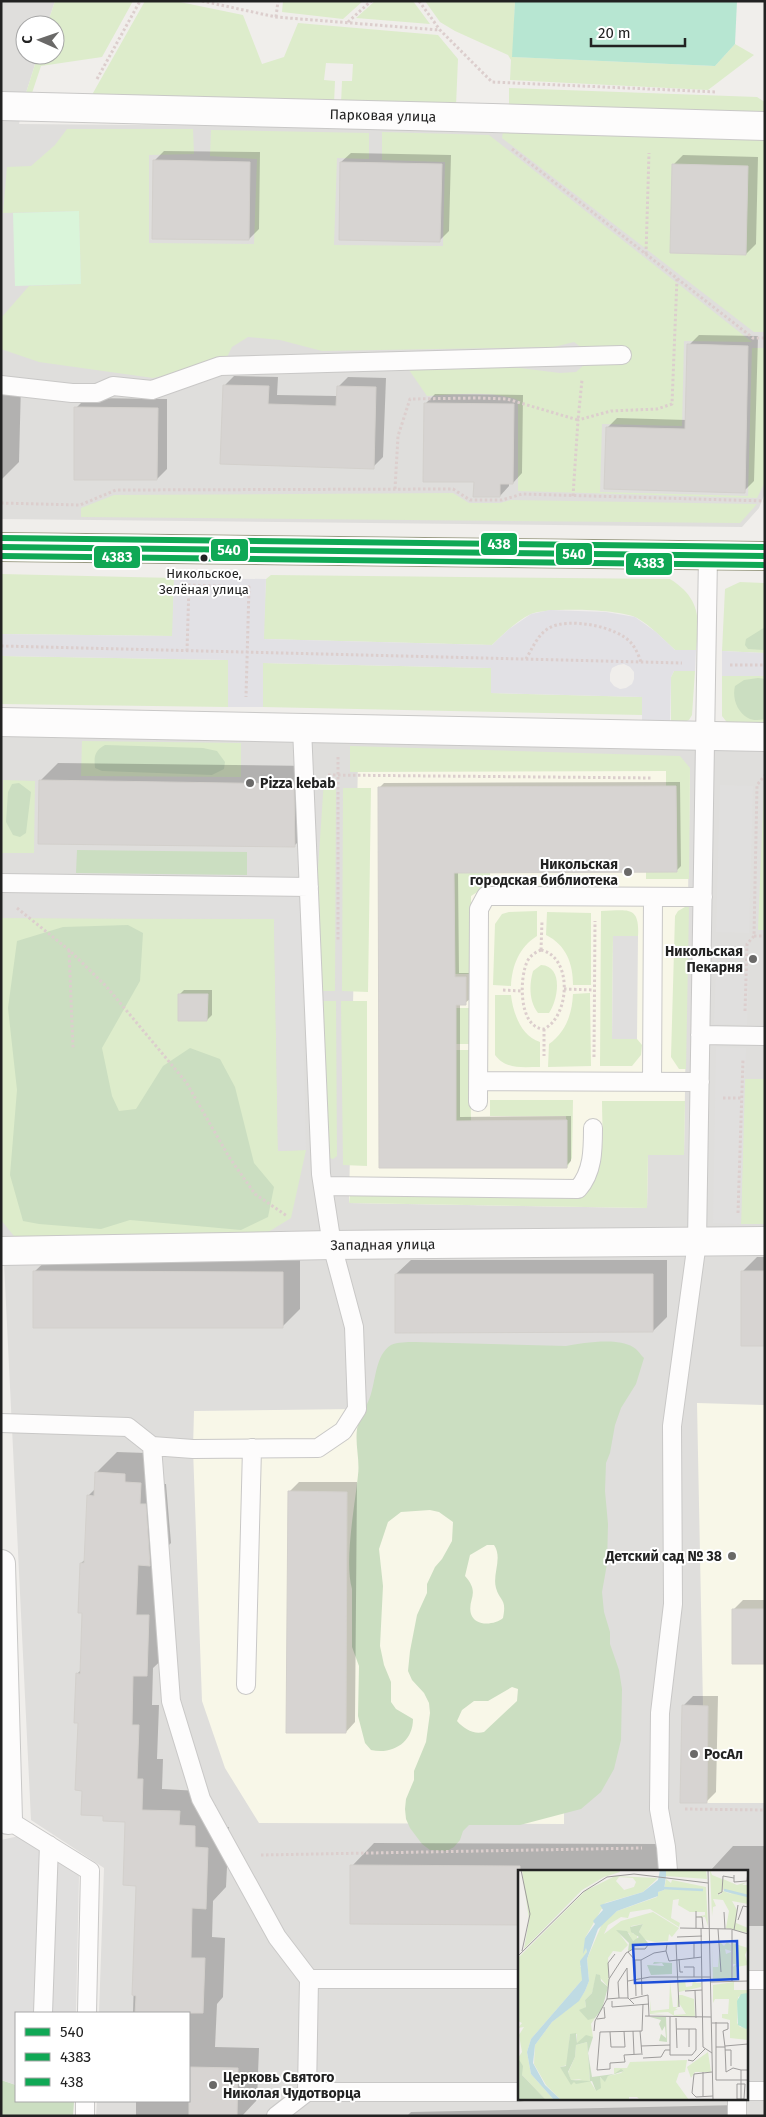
<svg xmlns="http://www.w3.org/2000/svg" width="766" height="2117" font-family="'Fira Sans',sans-serif">
  <style>
    .residential { fill: #dfdedc; fill-rule: evenodd }
    .education { fill: #f8f7e8 }
    .grass { fill: #ddeccb }
    .forest { fill: #cbdec1; fill-rule: evenodd }
    .park { fill: #daf5da }
    .pitch { fill: #b7e6d2 }
    .parking { fill: #e0dfde }
    .plaza { fill: #e2e1e5; fill-rule: evenodd }
    .shadow { fill: #0003 }
    .building { fill: #d7d4d2; stroke: #d3d0cc }
    .lines { fill: none; stroke-linecap: round; stroke-linejoin: round }
    .service-casing { stroke: #c9c8c7; stroke-width: 20 }
    .minor-casing { stroke: #c9c8c7; stroke-width: 30 }
    .secondary-casing { stroke: #999a82; stroke-width: 30 }
    .path { stroke: #dccecd; stroke-width: 3; stroke-dasharray: 2.5 2.5; stroke-linecap: butt }
    .service { stroke: #fdfcfc; stroke-width: 18 }
    .minor { stroke: #fdfcfc; stroke-width: 28 }
    .secondary { stroke: #f4f4ed; stroke-width: 28 }
    .bus-1-casing { stroke: #fff; stroke-width: 10 }
    .bus-2-casing { stroke: #fff; stroke-width: 10 }
    .bus-3-casing { stroke: #fff; stroke-width: 10 }
    .bus-1 { stroke: #10a855; stroke-width: 6 }
    .bus-2 { stroke: #10a855; stroke-width: 6 }
    .bus-3 { stroke: #10a855; stroke-width: 6 }
    .bus-dot { fill: #222; stroke: #fff; stroke-width: 2 }
    .poi-dot { fill: #6a6968; stroke: #fff; stroke-width: 2 }
    .labels { text-anchor: middle; dominant-baseline: central; stroke-width: 4; stroke-linejoin: round; paint-order: stroke }
    .bus-label { font-size: 13px; fill: #222; stroke: #fff }
    .street-label { font-size: 14px; fill: #222; stroke: #fff }
    .poi-label { font-size: 14px; font-weight: bold; fill: #222; stroke: #fff; text-anchor: start }
    .inset-river { fill: none; stroke: #bfdbe3; stroke-width: 2.5 }
    .inset-road { fill: none; stroke: #9e9c9b; stroke-width: 1 }
    .view { fill: #1d4ed8; fill-opacity: 0.15; stroke: #1d4ed8; stroke-width: 2.5 }
    .inset-edge { fill: none; stroke: #222; stroke-width: 2.5 }
    .line-badge { stroke: #fff; stroke-width: 2 }
    .badge-label { font-size: 14px; text-anchor: middle; font-weight: bold; fill: #fff }
  </style>
  <rect width="100%" height="100%" fill="#f0eeeb"/>
  <!-- residential -->
  <path class="residential" d="M1 1H55L47 25H25V55H38L25 96 19 124 493 128 765 133V493L759 508 742 527 1 519Z
    M1 728 765 748V2116H96L97 2101H189V2013H99L104 1868 31 1820 4 1263 1 1256ZM520 1871H747V2098H520Z"/>
  <!-- education -->
  <path class="education" d="M358 761 690 768 684 1155 648 1154 647 1208 349 1203Z
    M697 1403 765 1405V1803H707L708 1706H703Z
    M357 1409 567 1412 564 1824 259 1823 225 1768 202 1701 193 1449 194 1411Z"/>
  <!-- grass -->
  <path class="grass" d="M55 1H133L102 57 41 66 31 96H25L38 55H55V25H47Z
    M145 1H175L243 15 262 64 284 57 298 23 438 35 458 59 456 106 341 104 342 81H352L353 64 326 63 324 80 335 81 334 104 95 98 93 93Z
    M283 1H363L343 19 282 12Z
    M375 1H413L430 24 356 18Z
    M425 1H515L513 57 715 66 735 44 754 55 708 90 510 80 511 60 508 55 455 31 440 22Z
    M509 88 757 97 765 102V114L509 107Z
    M67 129H193L194 154 149 155V243L254 244 257 159 210 156 211 130 369 133V159L337 158 334 245 443 246 445 162 382 160V132L489 135 752 342 684 341 682 426 602 424 600 492 748 496 752 348H765V482L757 498 518 491V400C490 390 456 395 427 396L407 367 497 365 560 373 576 372 585 364V350L574 342 554 347 322 351 280 340 248 337 232 347 225 361 153 378 39 362 1 349V318L29 286 81 284 79 211 3 213 7 167 31 166 55 145Z
    M503 132 765 138V332H754L502 138Z
    M453 493 469 503H500L511 500 757 504 740 523 81 517V508L114 495Z
    M1 574 174 578 173 636 1 634Z
    M271 575 670 579C700 598 700 618 696 650H675C663 639 651 626 637 618 621 609 548 607 531 614 516 621 504 634 492 645L263 639 266 579Z
    M740 582 765 583V653L722 651 725 589Z
    M1 656 229 660 228 707 1 704Z
    M263 663 491 668V693L642 697V715L263 707Z
    M674 671H695L692 715 689 720 684 722H671V677Z
    M722 676H765V726L729 725 722 716Z
    M82 741 241 743V777L81 776Z
    M350 746 680 756 690 768 689 879H646V872H677L676 786H666V771L350 772Z
    M3 780 35 781 34 853H2Z
    M324 780 336 781 335 991H320L317 883Z
    M764 785 765 930H758Z
    M343 788H371L368 992 342 991Z
    M454 873H490V884L471 896V974H455Z
    M685 907H689L686 1069H679L671 1057 675 916 678 911Z
    M537 911V936C519 947 512 966 511 986L493 985 495 924 502 914 509 912Z
    M601 911C626 911 640 904 638 936H613L612 1039H637L642 1045 641 1055 632 1066H600Z
    M547 912 591 913V985H573C573 963 566 945 546 935Z
    M1 918 274 919 278 1151 306 1150 291 1218 260 1237 18 1241 1 1220Z
    M541 965C564 966 558 1000 549 1013H538C529 1001 529 985 533 971Z
    M590 993 591 1066 548 1067 549 1044C566 1032 572 1014 573 994Z
    M495 995H511C513 1013 521 1036 540 1042V1067C523 1067 506 1070 495 1055Z
    M320 1001H336L337 1156 333 1159 327 1157Z
    M341 1001H367V1166L343 1165Z
    M456 1008H471V1044H455Z
    M456 1050H470L471 1121H456Z
    M744 1079H765V1224H741Z
    M490 1100H573L572 1158 567 1168 566 1116H490Z
    M602 1101H685L684 1155H648L647 1208 349 1203 350 1194 587 1189C607 1160 602 1135 602 1101Z"/>
  <!-- forest -->
  <path class="forest" d="M765 627V650L748 649 745 645 746 639Z
    M758 678 765 679V719C760 720 753 721 748 718 737 712 732 698 735 686L744 680Z
    M105 745 203 748 217 751 225 762 224 769 212 775 102 771 95 768C94 757 94 751 105 745Z
    M19 783 31 792 26 833 20 837 13 835 6 822 8 792 12 784Z
    M77 850 247 852V875L76 873Z
    M128 925 143 933 140 981 102 1048 112 1096 119 1111 136 1109 163 1066 190 1048 220 1059 235 1087 254 1163 274 1187 268 1217 241 1230 130 1220 101 1229 39 1224 23 1221 10 1175 17 1090 8 1008 17 941 63 927Z
    M414 1342 566 1346C583 1343 617 1337 633 1347 637 1349 640 1354 644 1358L636 1384 621 1408 615 1425 610 1453 606 1463 605 1491 608 1524 607 1564 602 1592 604 1612 610 1632V1644L619 1670 622 1689 621 1740 614 1769 601 1792 581 1809 520 1825H469L463 1831 460 1840 454 1847 447 1851 430 1850 422 1844 410 1828 406 1819 405 1809 406 1799 414 1780V1771L426 1742 430 1713 429 1703 424 1693 412 1680 408 1671 410 1651 417 1615 427 1593V1584L435 1567 442 1559 452 1541 453 1522 439 1512 430 1510 401 1512 388 1522 379 1549 383 1586 380 1646 384 1665 391 1682V1702L396 1709 413 1719C413 1742 393 1755 371 1750L365 1743 358 1716 359 1666 352 1647V1589C344 1561 355 1505 358 1475 360 1460 355 1445 357 1429 359 1418 366 1408 370 1397 376 1381 375 1355 391 1345 397 1342 408 1342 414 1342ZM487 1545H494C503 1558 492 1574 496 1588 500 1602 507 1598 503 1618 495 1625 475 1627 471 1614 467 1599 481 1594 465 1576L470 1555ZM512 1687 518 1689 517 1701 484 1732C474 1735 464 1729 457 1721L462 1710 474 1701H488Z
    M1 2080 16 2085V2101L74 2102 73 2116H1Z"/>
  <!-- park -->
  <path class="park" d="M79 211 81 284 15 286 13 213Z"/>
  <!-- pitch -->
  <path class="pitch" d="M515 1H737L735 44 715 66 512 57Z"/>
  <!-- parking -->
  <path class="parking" d="M720 785 753 786 749 933 716 932Z
    M5 889 300 893 306 1150 278 1151 274 919 4 918Z
    M613 936H638L637 1039H612Z
    M716 970 749 971 747 1025 714 1024Z
    M716 1047 746 1048 741 1224 713 1223Z
    M19 1836 79 1876 76 2013H16V2085L1 2080V1840Z"/>
  <!-- plaza -->
  <path class="plaza" d="M174 578 266 579 264 639 492 645 509 629 531 614 550 610 606 612 635 617 656 632 675 650H696L695 671H674L671 677 670 722H642V697L491 693V668L263 663V707H228V660L1 656V634L172 636ZM624 664 630 667 634 672V679L632 684 626 688 620 689 614 686 610 681V674L612 668 618 665Z
    M722 651 765 653V676H722Z"/>
  <!-- shadow -->
  <path class="shadow" d="M164 151 260 152 259 229 249 239 154 161Z
    M351 153 451 155 449 231 439 241 341 162Z
    M683 155 758 157 756 244 746 254 673 165Z
    M699 335 758 336 754 481 744 491 607 428 617 418 687 420 689 345Z
    M234 376 278 377 277 395 337 396 338 387 348 377 386 378 383 457 373 467 224 386Z
    M1 383 21 384 19 462 1 480Z
    M435 394 523 395 522 473 513 483H509V486L500 496 475 481 425 404Z
    M86 398 167 399V469L157 479 76 408Z
    M58 763 311 766 313 827 295 845 40 781Z
    M680 782 681 866 676 871 458 872 459 973H470V999L465 1003H460V1117L571 1116V1161L566 1166 381 1167 379 788 384 783Z
    M184 990H212V1015L207 1020 180 994Z
    M53 1254H300V1309L282 1327 34 1272Z
    M757 1257H765V1345L743 1271Z
    M411 1260H667V1317L653 1331 396 1274Z
    M117 1452 146 1453 161 1484H166L171 1543 158 1556 168 1654 153 1668 152 1705H159L157 1759H163L162 1789 200 1791V1805H216L215 1827H229L226 1887 213 1901 212 1937 225 1938 223 1997 217 2004 215 2047 259 2048 257 2100 242 2116H136V2101H189V2013H133L137 1884 126 1821 104 1815 83 1790 77 1674 81 1670 83 1612 81 1563 86 1559 88 1496 96 1488V1473Z
    M299 1482H357L355 1722 346 1732 289 1492Z
    M743 1600H765L764 1663 733 1610Z
    M693 1696H718L716 1792 706 1802 683 1706Z
    M374 1843 662 1844V1871H520L352 1866Z
    M733 1846H765V1926H747V1871H710Z
    M740 2105V2116H407L411 2112Z"/>
  <!-- building -->
  <path class="building" d="M153 160 250 162 249 240 152 239Z
    M340 162 442 164 440 242 339 240Z
    M672 164 748 166 746 255 670 253Z
    M687 344 748 346 745 493 604 489 606 427 685 429Z
    M223 385 269 386 268 404 336 406 337 386 376 387 374 469 220 464Z
    M424 403 514 404 513 484H500V497H473L474 482H423Z
    M74 407 158 408 157 480H74Z
    M39 780 294 784 295 847 38 844Z
    M676 786 677 872 454 873 455 977H466V1005H456V1121L567 1120V1168H379L378 787Z
    M178 994H208L207 1021H178Z
    M33 1271 283 1272V1328H33Z
    M741 1271H765V1346H741Z
    M395 1274H653V1332L395 1333Z
    M95 1472 125 1474V1482L141 1483 140 1504H146L150 1566 138 1565 136 1615H149L147 1676H133L132 1725H139L137 1779H143L142 1810 180 1811 179 1825 195 1826V1847L208 1848 206 1909 192 1908 191 1958H205L203 2013H135L136 1996 132 1995 136 1886 123 1885 125 1822 103 1821V1816L81 1815 82 1791 75 1790 78 1723H74L76 1673 80 1674 82 1613H78L80 1563H84L87 1495 94 1496Z
    M288 1491 347 1492 346 1733H286Z
    M732 1609H765L764 1664H732Z
    M682 1705 708 1706 707 1803H680Z
    M350 1865 520 1866V1925L350 1924Z
    M189 2067 238 2068 237 2116H189Z"/>
  <g class="lines">
    <!-- service casing -->
    <g class="service-casing">
      <path id="service" d="M1 385 72 393H97L113 386 152 390 220 366 622 355
        M1 883 309 887
        M700 1035 765 1036
        M478 1081 700 1082
        M652 1082 653 897
        M478 1102 479 909 486 896 703 897
        M323 1186 578 1189C593 1172 593 1150 593 1128
        M1 1423 128 1427 152 1446 171 1701 201 1799 277 1937 309 1979 307 2092 276 2116
        M152 1446 193 1449 318 1448 343 1431 357 1409 354 1327 332 1245 321 1174 302 728
        M246 1685 252 1448
        M8 1820 90 1871 87 2013
        M668 1871 666 1847 659 1809 660 1713 673 1604 672 1426 697 1242 708 555
        M309 1979H520
        M747 1980H765
        M43 2013 49 1845
        M747 2091H765
        M307 2092H520
        M85 2116V2101
        M737 2116V2098"/>
    </g>
    <!-- minor casing -->
    <g class="minor-casing">
      <g id="minor">
        <path id="s1" d="M1 106 492 118 765 126"/>
        <path d="M1 722 765 737"/>
        <path id="s2" d="M1 1251 332 1245 765 1241"/>
        <path d="M1 1564 8 1820"/>
      </g>
    </g>
    <!-- secondary casing -->
    <g class="secondary-casing">
      <path id="secondary" d="M1 547 765 556"/>
    </g>
    <!-- path -->
    <path class="path" d="M202 1 276 17 439 30
      M419 1 440 30 492 82 717 92
      M276 17 278 1
      M348 22 371 1
      M97 79 140 1
      M512 149 753 338H765
      M646 254 649 153
      M395 489 398 436 410 399 478 398 507 399 578 420 582 380
      M573 496 578 420 611 411 657 409 672 404 677 278
      M1 503 80 505 116 490 453 489 470 500H502L522 494 765 501
      M1 646 682 663
      M187 651 189 585 249 587 246 697
      M526 659C532 649 538 634 549 628 568 617 618 626 632 644 636 649 639 656 641 662
      M730 665H765
      M338 757V941
      M328 775 652 778
      M17 908 69 950 106 986 186 1082 229 1157 255 1194 287 1216
      M754 936H765
      M69 950 73 1048
      M541 950C573 957 570 1016 544 1029 518 1028 519 976 528 960 531 955 536 952 541 950Z
      M541 950 542 921
      M564 989 594 990
      M503 990 522 991
      M745 1011 747 944 754 936 757 785 765 775
      M544 1029V1056
      M594 1057 595 921
      M723 1098H742
      M738 1213 743 1059
      M685 1809 765 1810
      M261 1855 642 1848"/>
    <!-- service -->
    <use href="#service" class="service"/>
    <!-- minor -->
    <use href="#minor" class="minor"/>
    <!-- secondary -->
    <use href="#secondary" class="secondary"/>
    <!-- bus-1 casing -->
    <g class="bus-1-casing">
      <path id="bus-1" d="M1 547 765 556"/>
    </g>
    <!-- bus-2 casing -->
    <g class="bus-2-casing">
      <path id="bus-2" d="M1 556 765 565"/>
    </g>
    <!-- bus-3 casing -->
    <g class="bus-3-casing">
      <path id="bus-3" d="M1 538 765 547"/>
    </g>
    <!-- bus-1 -->
    <use href="#bus-1" class="bus-1"/>
    <!-- bus-2 -->
    <use href="#bus-2" class="bus-2"/>
    <!-- bus-3 -->
    <use href="#bus-3" class="bus-3"/>
  </g>
  <!-- markers -->
  <circle class="bus-dot" cx="204" cy="558" r="4.5"/>
  <g class="poi-dot">
    <circle cx="250" cy="783" r="5"/>
    <circle cx="628" cy="872" r="5"/>
    <circle cx="753" cy="959" r="5"/>
    <circle cx="732" cy="1556" r="5"/>
    <circle cx="694" cy="1754" r="5"/>
    <circle cx="213" cy="2085" r="5"/>
  </g>
  <g class="labels">
    <!-- bus labels -->
    <g class="bus-label">
      <text x="204" y="573">Никольское,<tspan x="204" dy="16">Зелёная улица</tspan></text>
    </g>
    <!-- street labels -->
    <g class="street-label">
      <text stroke="none"><textPath href="#s1" startOffset="382">Парковая улица</textPath></text>
      <text stroke="none"><textPath href="#s2" startOffset="382">Западная улица</textPath></text>
    </g>
    <!-- poi labels -->
    <g class="poi-label">
      <text x="260" y="783">Pizza kebab</text>
      <text x="618" y="864" text-anchor="end">Никольская<tspan x="618" dy="16">городская библиотека</tspan></text>
      <text x="743" y="951" text-anchor="end">Никольская<tspan x="743" dy="16">Пекарня</tspan></text>
      <text x="722" y="1556" text-anchor="end">Детский сад № 38</text>
      <text x="704" y="1754">РосАл</text>
      <text x="223" y="2077">Церковь Святого<tspan x="223" dy="16">Николая Чудотворца</tspan></text>
    </g>
  </g>
  <!-- overview -->
  <g transform="translate(518 1870)">
    <rect width="230" height="230" fill="#f0eeeb"/>
    <path d="M4 0H101L102 2 86 7 64 20 6 79 11 50ZM148 0H188L189 9 148 6ZM192 0 194 5 204 9V22L199 25 203 24 205 21 216 25 205 20V9L219 15 229 12 224 15H230V26L222 24 230 27V34L214 31 219 40 218 53 230 58V63L208 58 211 41 205 30 195 29 198 36 195 37 194 46ZM97 6 140 8 125 22 87 33 67 68 69 82 62 97H64V110L13 169 9 182 13 204 36 230H28L4 205 0 188 4 182 1 165 6 157 0 158 4 153 0 151V88L67 21ZM101 7 115 8 118 12 116 17 106 20 98 11ZM148 9 153 13 154 10 188 17 190 56 187 47H179L187 45V42H172L160 35 161 29 155 30 153 48 162 53 161 57 132 39 112 42 110 48 103 47 90 55 86 64 103 51 135 42 161 58 154 67 151 64 150 71 137 72 125 69 121 62 125 54 113 56 115 64 119 63V70L114 71 111 63H101L110 75 103 82 95 81 90 88 91 113 84 139 90 117 79 104 74 123 67 130 68 137 63 140 71 148H77L73 154 75 167 59 173V164H52L49 195 42 197 55 212 64 209 53 210 50 203 57 187 58 175 69 172 72 211 78 221 81 207 87 211 90 206 103 203 106 200 96 204V198H109L112 192 169 190 167 202 161 203 158 212 171 230H122L119 227H111V230H43L28 215 16 194 17 175 34 152 61 130 67 121 71 111 69 89 84 54 99 41 139 27 140 22 146 20ZM202 72 206 76 209 72 213 75V81L207 79 208 84 213 82 214 110 195 109 194 76 195 97H200ZM214 73 230 78 227 85 230 95 218 97V108L215 109 220 110H215V97L218 94H215ZM160 110H167L168 117 174 116 175 110H182L177 113H183V117L161 122ZM152 112 155 137H159L160 125 161 136 157 139H160L156 141V145L168 144 161 133V125H164L176 129 177 147H158L150 142 132 143 150 145 132 144V130L133 141 151 139ZM216 112V120H230V123L220 127 219 153 222 157 230 158V170L212 168V150L204 148V144H210L211 129H197L195 133V115ZM190 182 193 202H177L173 208 169 197Z" fill="#ddeccb" fill-rule="evenodd"/>
    <path d="M125 54 121 62 130 73 118 74 116 79 110 81 111 73 98 60 109 61 115 71 121 67 113 62 112 57ZM136 92 154 93V104L133 105 129 95 146 96 144 93 135 94ZM78 104 82 105 83 111 90 117 84 139 77 148 70 150 61 140 68 137 67 130 74 123ZM132 147H148L149 172 141 171 143 164 148 168 147 156 144 161 141 154 143 150ZM58 163 59 173 68 165 75 167 70 183 74 207 96 204 103 199 106 201 90 206 87 212 82 207 83 218 78 221 74 211 58 214 56 212 53 215 42 197 48 196 52 164ZM69 172 72 211 53 210 50 202 57 187 58 175ZM0 188 5 196 4 205 28 230H0Z" fill="#cbdec1" fill-rule="evenodd"/>
    <path d="M230 123V158L228 159 220 155 219 131 223 124Z" fill="#b7e6d2"/>
    <path d="M142 0H148V6L146 20 140 22V26L99 41 80 59 69 89 71 111 67 121 61 131 34 152 17 175 15 193 27 215 43 230H36L13 204 9 182 13 169 64 110 62 91 69 82 68 78 65 84 67 68 77 54 75 51 85 40 82 35 125 22 140 10Z" fill="#bfdbe3"/>
    <path class="inset-river" d="M144 18 185 20M206 20 230 26"/>
    <path class="inset-road" d="M190 0 195 230M0 1 3 0 12 44 4 81M216 5V12L229 11 230 1M200 24 204 22 205 6 216 8M178 41V58M206 42 207 59M178 47H184L185 58M220 50 225 36 230 37M162 58 213 59 230 64M183 58 185 177 194 183M200 59 203 102M216 60 220 35M159 67 184 66M176 72V88M158 73 161 137M148 81 151 91 184 87M110 82 117 90H123L136 83 148 81 149 74M0 86 65 22 89 7 116 4 190 13M161 89 162 102H165M117 90 118 126M123 90 124 125M166 97H176V107M109 98 100 112 101 128H110M109 98 110 128 116 134M91 108 90 93 97 84M110 111 132 107H193M214 111V60M193 112 230 111M177 120 178 148M167 121 184 120M101 128 89 129 91 109 108 83 115 79H127L130 75 184 72M112 129 130 125 131 146M94 131V137L131 134M127 146 193 147M152 147V185H174L178 180V159H159M158 148 159 178M79 149 87 148 86 137M198 152V210M194 153H210V159L205 161 207 177M171 159V177M76 161 77 151 89 129M115 161 116 184M122 161 124 185M92 162 93 177H107L106 161M123 176 152 175M207 176 230 174M198 177H207L208 202 215 198 223 200M207 180H213V196M123 184 106 185 107 192 92 193V199L79 200 82 162 124 161 125 134M125 188 143 187 147 180H152M170 190 175 191 187 179M185 202V226M194 202 176 204 174 223 178 227 195 226M198 210H230M219 214H227L226 229H219ZM223 229V200H230"/>
    <path class="view" d="M219 71 220 109 117 113 115 75Z"/>
    <rect width="230" height="230" class="inset-edge"/>
  </g>
  <g class="line-badge">
    <rect x="480" y="532" width="38" height="24" rx="5" fill="#10a855"/>
    <rect x="210" y="538" width="39" height="24" rx="5" fill="#10a855"/>
    <rect x="555" y="542" width="38" height="24" rx="5" fill="#10a855"/>
    <rect x="93" y="545" width="48" height="24" rx="5" fill="#10a855"/>
    <rect x="625" y="552" width="48" height="24" rx="5" fill="#10a855"/>
  </g>
  <g class="badge-label">
    <text x="499" y="549">438</text>
    <text x="229" y="555">540</text>
    <text x="574" y="559">540</text>
    <text x="117" y="562">438З</text>
    <text x="649" y="568">438З</text>
  </g>
  <!-- border -->
  <rect width="766" height="2117" fill="none" stroke="#222222" stroke-width="5"/>
  <!-- legend -->
  <rect x="15" y="2012" width="175" height="90" fill="#ffffff" stroke="#a7a7a7"/>
  <rect x="25" y="2028" width="25" height="8" fill="#10a855" stroke="#a7a7a7"/>
  <text x="60" y="2037" font-size="15" fill="#222222">540</text>
  <rect x="25" y="2053" width="25" height="8" fill="#10a855" stroke="#a7a7a7"/>
  <text x="60" y="2062" font-size="15" fill="#222222">438З</text>
  <rect x="25" y="2078" width="25" height="8" fill="#10a855" stroke="#a7a7a7"/>
  <text x="60" y="2087" font-size="15" fill="#222222">438</text>
  <!-- north arrow -->
  <g transform="translate(40 40) rotate(272)"><circle r="24" fill="#ffffff" stroke="#a7a7a7"/>
  <path d="M0-4L9 19L0 12L-9 19Z" fill="#6a6968"/>
  <text y="-8" font-size="14" font-weight="bold" text-anchor="middle" fill="#222222">С</text>
  </g>
  <!-- scale -->
  <path d="M591 38v8h94v-8" fill="none" stroke="#222222" stroke-width="2.5"/>
  <text x="598" y="38" font-size="15" fill="#222222" stroke="#ffffff" stroke-width="4" paint-order="stroke">20 m</text>
</svg>
